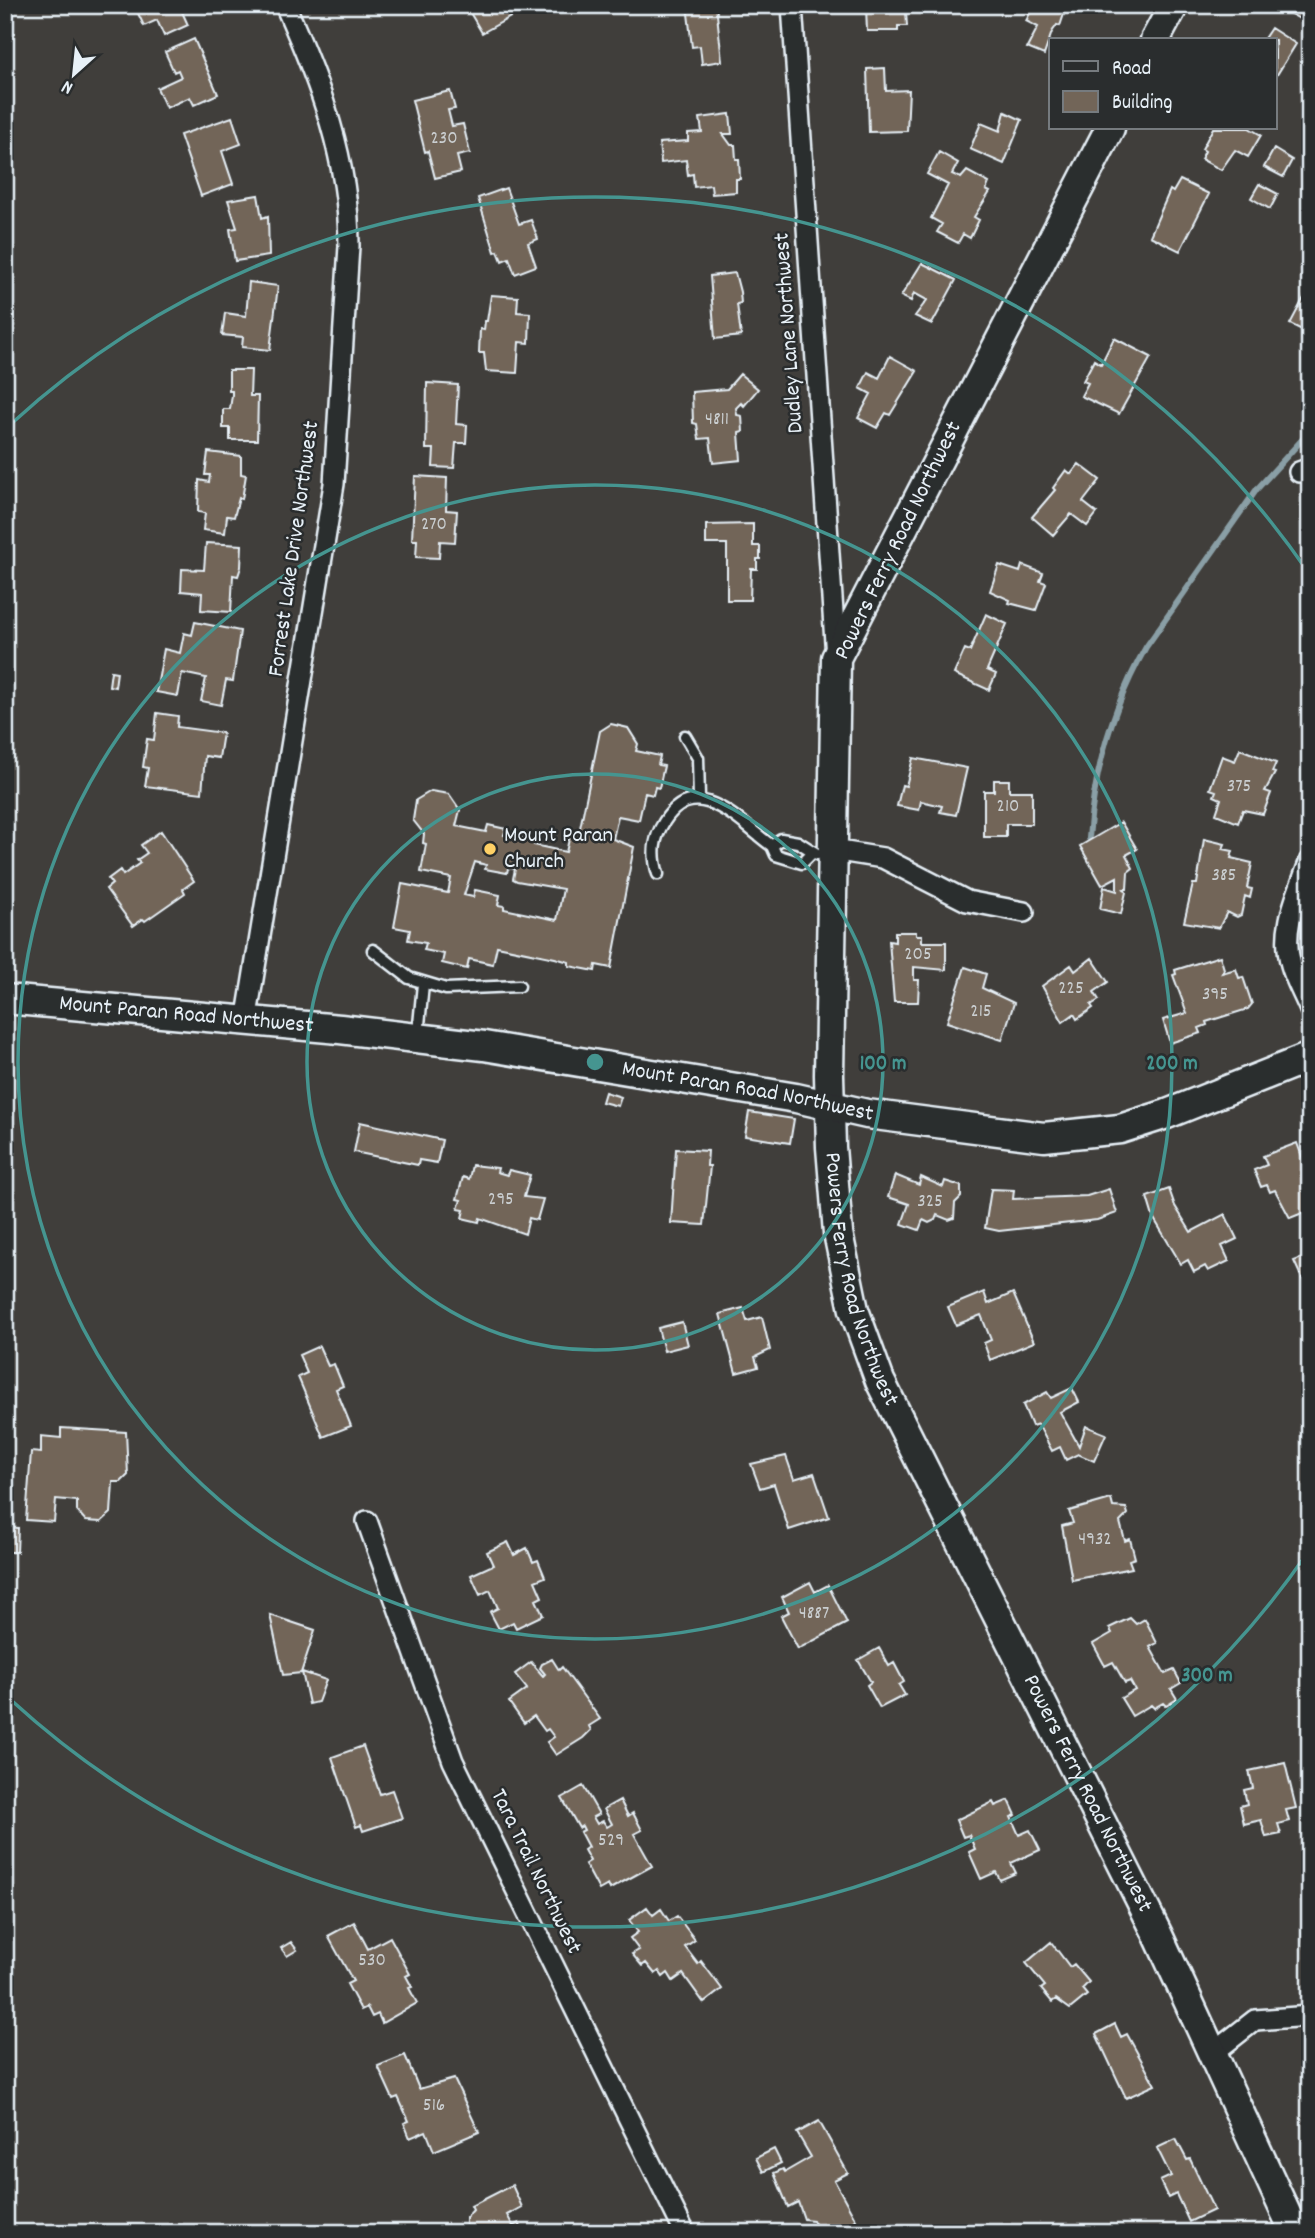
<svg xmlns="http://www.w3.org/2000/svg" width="1315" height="2238" font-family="Dekko,sans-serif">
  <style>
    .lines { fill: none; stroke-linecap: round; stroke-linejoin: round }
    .stream { stroke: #8a9fa6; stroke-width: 6 }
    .building { fill: #726558; stroke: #e8f1f8; stroke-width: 2; fill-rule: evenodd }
    .lane-casing { stroke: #e8f1f8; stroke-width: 15 }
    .street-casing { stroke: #e8f1f8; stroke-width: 24 }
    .secondary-casing { stroke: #e8f1f8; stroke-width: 33 }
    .lane { stroke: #2a2d2e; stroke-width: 10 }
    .street { stroke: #2a2d2e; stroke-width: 19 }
    .secondary { stroke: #2a2d2e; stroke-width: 28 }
    .ring { fill: none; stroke: #459590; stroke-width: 3.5 }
    .poi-dot { fill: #ffd166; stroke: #2a2d2e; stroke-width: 2.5 }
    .labels { text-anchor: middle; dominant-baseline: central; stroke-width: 5; stroke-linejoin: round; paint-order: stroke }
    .number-label { font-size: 19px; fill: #caced0 }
    .street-label { font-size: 23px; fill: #e8f1f8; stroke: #2a2d2e }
    .poi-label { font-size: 23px; fill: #e8f1f8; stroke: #2a2d2e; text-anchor: start }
    .centre { fill: #459590; stroke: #2a2d2e; stroke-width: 3.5 }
    .ring-label { font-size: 21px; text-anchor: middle; font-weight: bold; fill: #459590; stroke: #2a2d2e; stroke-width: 5; stroke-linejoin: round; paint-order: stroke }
  </style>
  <rect width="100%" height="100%" fill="#403e3b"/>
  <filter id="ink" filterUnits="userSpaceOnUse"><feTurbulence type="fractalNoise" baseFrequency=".0143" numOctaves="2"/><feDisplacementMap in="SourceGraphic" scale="14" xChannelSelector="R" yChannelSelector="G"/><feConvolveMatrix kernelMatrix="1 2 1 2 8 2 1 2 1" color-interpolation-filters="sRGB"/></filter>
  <g filter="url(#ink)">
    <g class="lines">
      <!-- stream -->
      <path class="stream" d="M1089 838C1094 769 1112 707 1146 647L1257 489 1310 431"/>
    </g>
    <!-- building -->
    <path class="building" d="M134 5H179L188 25 164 36 157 20 144 26Z
      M525 5 521 8 523 10 482 33 466 6Z
      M687 5H716L722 61 702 64 700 46 692 47Z
      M863 5H905L902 12H906L907 26H898V31H867L866 7Z
      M1023 5H1067L1060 26 1057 25 1052 32 1044 55 1027 48 1038 27 1026 21 1030 13 1022 9Z
      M1284 5H1310L1307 23 1282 9Z
      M1271 28 1296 44 1275 78V40H1263Z
      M194 39 218 94 194 105 190 97 166 108 157 88 181 77 178 70 174 72 165 52Z
      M885 68 886 91 909 90 907 131 869 132 867 69Z
      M450 91 455 109 448 110 452 126 463 124 470 153 457 156 461 172 435 178 428 151 425 152 412 100Z
      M1005 112 1022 120 1004 164 970 149 981 123 1000 131Z
      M730 114 732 134H723L731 145H735L736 159H739L740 179H736V192L712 194 711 185 694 187 693 174 688 175 686 160 661 163 659 143 688 141V133L702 132 700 118Z
      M232 117 241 144 222 151 233 184 201 196 180 135Z
      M1213 128H1249L1261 135 1248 157 1235 150 1221 170 1201 159 1205 151 1202 149Z
      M1274 149 1292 160 1283 177 1264 167Z
      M939 152 958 163 952 174 961 178 967 171 989 183 986 190 990 192 974 217 979 220 970 238 963 234 958 243 937 232 942 224 931 218 948 185 927 174Z
      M1180 180 1209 194 1180 251 1150 236 1170 190 1173 192Z
      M1259 184 1278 194 1270 209 1251 198Z
      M506 188 519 224 531 220 538 239 528 243 536 266 515 274 509 258 502 261 498 251 495 252 478 198Z
      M258 195 262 218 268 216 269 256 235 261 230 229 237 228 228 200Z
      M922 263 956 280 932 324 915 316 927 300 914 293 911 301 901 296Z
      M735 273 740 292 741 303 737 304 741 336 715 339 710 276Z
      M249 282 278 286 270 350 242 347 243 337 222 335 225 313 246 316Z
      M1308 290 1310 291V334L1290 324Z
      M491 295 518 297 517 312 530 313 529 343 519 342 517 373 486 371 484 353H479L480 329 484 330 485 321H487Z
      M1114 338 1151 357 1119 414 1081 396 1088 383 1083 381 1094 360 1101 364Z
      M890 356 917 371 890 415 886 413 877 428 858 418 871 394 860 388 868 372 879 378Z
      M229 370H251L250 396H258L257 440H230V428H223V409H230L232 395V391H229Z
      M740 374 758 389 744 406 741 403 736 408 737 415 742 416 743 432 739 433 741 460 713 463 710 438 699 439 697 424 693 423 692 392 727 389Z
      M427 383 458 385 456 424 467 425 466 443H456L454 468 433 467 434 449H426Z
      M208 452 241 456V474L246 475 242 499 239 498 234 517 227 516 225 533 203 530 205 513 198 512 199 480 209 482 210 475H205Z
      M1079 464 1100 480 1083 502 1097 513 1087 526 1071 514 1053 535 1032 517 1055 490 1053 488 1066 470 1071 474Z
      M415 476 447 478 446 510 457 511 455 542 440 541 439 558 416 557 417 540H412Z
      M753 524V546H760V559H757V569H751L750 600H727V544H706V525Z
      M206 543 242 545 241 567 238 576 233 575 231 612 201 610 202 593 181 591 182 569 204 570Z
      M999 565 1020 572 1022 565 1043 573 1040 581 1046 583 1036 610 1009 603 1010 600 990 591Z
      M986 614 1007 624 987 670 996 674 989 690 954 674 965 649 970 651Z
      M195 622 240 631 233 681 226 680 221 705 201 701 206 678 182 673 178 696 156 692 164 649 180 653 184 633 192 635Z
      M111 671 117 672 115 687 109 686Z
      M157 713 178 716 177 727 223 733 219 758 205 756 202 793 145 786 148 768 143 767 147 739 154 740Z
      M611 724 628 728 638 744 636 751 660 756 658 765 664 766 659 788 655 787 653 795 645 793 639 820 618 816 613 839 634 847 611 968 596 965 595 971 569 966V962L555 958 497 946 493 964 469 959 467 969 442 963 444 954 424 950 426 943 408 940 410 930 394 927 402 884 448 893 451 878 421 872 426 844 423 843 424 834 413 820 416 800 431 791 449 794 460 810 456 826 486 832 488 825 506 829 504 835 535 840 534 845 566 852 571 831 579 833 600 731ZM475 862 486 865 485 869 507 873 508 868 515 869 513 879 517 881 563 889 557 920 504 909V906L498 905 500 895 475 890 473 897 464 895Z
      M1240 749 1276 763 1272 772 1275 773 1265 791 1271 793 1263 814 1243 810 1238 823 1216 814 1221 799 1214 796 1216 791 1210 789 1222 756 1235 761Z
      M913 758 967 768 956 815 940 812 942 806 921 801 919 810 897 806 902 785 906 786Z
      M994 780H1009V791H1032V824H1006V837H984V791H994Z
      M1121 822 1137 849 1126 855 1133 868 1128 872 1127 889H1124L1126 892 1121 914 1100 909 1104 887 1117 891V877L1102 885 1080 846Z
      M161 831 194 881 183 889 185 893 145 921 143 919 133 926 106 889 112 884 108 879 120 870 123 875 140 863 137 860 147 853 141 845Z
      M1204 839 1225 844 1223 849 1233 851 1231 858 1252 863 1247 888 1252 889 1250 898 1245 896 1241 915 1237 917 1227 912 1219 928 1184 922 1193 884H1197Z
      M895 932H916V935H922V942H946V970L914 967V980H919L918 1002H894L889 941 895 942Z
      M1220 956 1224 969 1222 973 1236 969 1239 978 1243 977 1252 1004 1248 1009 1206 1022 1207 1025 1199 1028 1201 1033 1170 1043 1163 1020 1187 1013 1173 975 1176 974 1175 970Z
      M1092 958 1108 982 1094 992 1099 1000 1091 1005 1093 1008 1077 1019 1074 1014 1063 1022 1042 986 1071 965 1075 971Z
      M965 967 986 974 982 988 1014 1003 1002 1040 947 1022Z
      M605 1092 621 1097 618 1106 602 1102Z
      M749 1112 794 1119 790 1143 745 1136Z
      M360 1122 442 1140 437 1163 419 1160 418 1165 354 1152Z
      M1297 1143 1310 1178V1210L1290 1218 1275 1190 1270 1192 1267 1185 1261 1187 1254 1170 1267 1165 1263 1156Z
      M676 1149 708 1151 707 1166H710L704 1225 671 1223Z
      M472 1165 498 1168 497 1172 507 1175 509 1170 530 1175 524 1197 543 1199 537 1220 529 1218 525 1234 480 1218 479 1222 462 1218 464 1210 458 1209 461 1200 457 1199 463 1177 469 1179Z
      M895 1175 919 1185 921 1177 943 1187 945 1181 961 1186V1197L955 1203 954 1218 949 1220 937 1215 935 1220 929 1223 923 1220 919 1230 902 1224 909 1204 888 1197Z
      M991 1189 1014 1190 1013 1199 1087 1196 1109 1189 1117 1213 1097 1220 999 1231 985 1228Z
      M1169 1189 1175 1206 1191 1232 1225 1214 1237 1239 1222 1246 1229 1261 1208 1271 1205 1266 1194 1272 1188 1260 1181 1264 1153 1217 1147 1197Z
      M1310 1255V1296L1294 1261Z
      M984 1292 988 1304 1013 1293 1034 1342 990 1360 984 1343 991 1340 981 1315 956 1325 948 1307Z
      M743 1308 747 1321 762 1317 770 1350 755 1357 758 1367 736 1373 720 1314Z
      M682 1322 688 1345 664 1351 658 1328Z
      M319 1346 328 1366 334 1364 343 1386 336 1389 351 1426 323 1437 298 1377 307 1373 299 1355Z
      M1072 1388 1079 1402 1060 1412 1079 1446 1086 1426 1106 1434 1094 1461 1078 1454 1066 1460 1060 1447 1052 1451 1038 1424 1032 1426 1023 1405 1047 1392 1051 1398Z
      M61 1428 126 1432 128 1475 121 1482H113L111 1513 101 1522 86 1521 77 1511V1501L56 1499 54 1522 26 1520 31 1452 41 1453V1436L61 1438Z
      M786 1456 794 1479 814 1473 829 1517 789 1530 774 1484 760 1488 751 1464Z
      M1111 1499 1113 1507 1126 1508 1128 1514 1120 1522 1125 1541 1130 1539 1135 1558 1129 1560 1132 1568 1072 1580 1062 1526 1073 1523 1069 1511Z
      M5 1527 18 1528 17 1552H5Z
      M508 1542 514 1555 527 1548 533 1562 538 1560 545 1577 535 1581 542 1597 536 1600 543 1615 516 1628 513 1622 499 1629 490 1612 498 1608 490 1590 480 1595 471 1575 493 1565 487 1552Z
      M810 1582 815 1592 828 1585 847 1623 798 1649 781 1616 789 1612 782 1597Z
      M270 1615 315 1630 301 1673 283 1675Z
      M1130 1618 1136 1624 1145 1619 1157 1643 1150 1647 1165 1674 1174 1670 1181 1683 1171 1689 1177 1699 1166 1706 1163 1703 1154 1708 1151 1705 1132 1716 1121 1698 1135 1690 1130 1681 1125 1683 1113 1662 1105 1666 1093 1644 1112 1633 1109 1628Z
      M879 1648 889 1666 894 1663 904 1682 899 1685 905 1695 880 1708 867 1685 871 1682 858 1660Z
      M552 1659 559 1670 562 1667 600 1719 589 1726 591 1730 583 1738 556 1755 547 1742 554 1737 548 1729 545 1731 534 1716 524 1723 509 1702 527 1689 515 1674 531 1662 543 1676 545 1674 540 1668 542 1664Z
      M302 1672 326 1680 318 1702 309 1704Z
      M363 1746 380 1794 392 1790 402 1818 363 1831 361 1825 356 1827 332 1757Z
      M1285 1763 1296 1808 1286 1810 1289 1821 1278 1824 1281 1834 1266 1837 1261 1820 1244 1824 1240 1806 1247 1804 1244 1790 1253 1788 1249 1771Z
      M583 1786 599 1814 593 1817 597 1824 603 1821 607 1827 612 1824 604 1809 620 1800 628 1816 633 1813 642 1830 634 1834 652 1866 610 1889 608 1885 599 1890 585 1864 590 1861 584 1850 588 1847 580 1832 584 1830 582 1826 579 1828 562 1798Z
      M1009 1800 1016 1815 1011 1817 1019 1835 1030 1830 1040 1850 1011 1863 1016 1873 1000 1880 996 1872 981 1879 969 1852 975 1849 969 1835 963 1837 956 1820 993 1802 995 1806Z
      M647 1907 653 1915 661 1909 669 1921 677 1916 695 1940 685 1947 698 1964 701 1961 722 1989 704 2003 683 1974 673 1981 668 1973 663 1977 659 1971 655 1974 646 1963 642 1966 632 1954 639 1950 630 1938 638 1932 629 1920Z
      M354 1922 368 1949 390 1937 410 1974 406 1976 412 1987 409 1988 417 2003 382 2023 378 2014 372 2017 367 2007 361 2010 347 1984 353 1981 328 1936Z
      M1310 1931V1955L1307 1956 1303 1933Z
      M291 1942 297 1950 287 1956 281 1948Z
      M1051 1942 1070 1967 1074 1964 1089 1982 1082 1989 1087 1995 1070 2009 1056 1999 1052 2002 1041 1989 1045 1986 1026 1963Z
      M1115 2024 1121 2037 1127 2034 1155 2085 1126 2098 1096 2034Z
      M405 2055 419 2089 454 2079 479 2132 434 2151 426 2131 410 2138 404 2123 409 2121 398 2097 393 2099 378 2066Z
      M819 2121 848 2173 834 2180 856 2220 832 2233H811L808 2227 815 2224 813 2220 804 2219 798 2202 788 2207 774 2173 783 2169 785 2172 811 2157 797 2133Z
      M1176 2139 1187 2160 1190 2159 1214 2210 1189 2222 1176 2194 1168 2198 1160 2181 1171 2176 1157 2148Z
      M774 2149 781 2163 763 2172 756 2158Z
      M512 2185 522 2207 507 2215 513 2226 519 2223 524 2233H451L466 2226V2218L473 2210 471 2206Z"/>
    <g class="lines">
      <!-- lane casing -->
      <g class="lane-casing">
        <path id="lane" d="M685 736 698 758 699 798
          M772 846 781 839 798 842 817 854
          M658 874C652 855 653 839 664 822 696 771 740 823 772 846L776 855 802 863 811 854
          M373 950 409 978 446 989 519 986
          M418 1035 423 984"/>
      </g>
      <!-- street casing -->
      <g class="street-casing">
        <path id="street" d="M792 5 836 657
          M1299 472 1310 468
          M833 850 883 858 967 901 1024 912
          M1310 860C1298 894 1280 928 1291 965 1295 980 1304 995 1310 1010
          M246 1022 334 484 349 246C349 160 320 83 285 5
          M367 1521 453 1761 685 2233
          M1213 2053 1255 2020 1310 2016"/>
      </g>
      <!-- secondary casing -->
      <g class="secondary-casing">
        <g id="secondary">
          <path d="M1155 40 1174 5"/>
          <path id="s1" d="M1110 128 836 658 829 1075 831 1147 838 1233 854 1310 880 1381 1157 1933 1295 2233"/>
          <path id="s2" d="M5 999 340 1029 484 1046 796 1098 867 1114 1044 1137 1120 1129 1167 1114 1310 1057"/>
        </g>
      </g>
      <!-- lane -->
      <use href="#lane" class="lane"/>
      <!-- street -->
      <use href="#street" class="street"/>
      <!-- secondary -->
      <use href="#secondary" class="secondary"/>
    </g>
  </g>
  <!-- distance rings -->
  <g class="ring">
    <circle cx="595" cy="1062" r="288"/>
    <circle cx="595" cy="1062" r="577"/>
    <path d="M1308 1552A865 865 0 0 1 11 1700M11 424A865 865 0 0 1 1308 572"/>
  </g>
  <!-- markers -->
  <circle class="poi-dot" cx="490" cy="849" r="7"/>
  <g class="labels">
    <!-- number labels -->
    <g class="number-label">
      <text x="444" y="139">230</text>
      <text x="717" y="420">4811</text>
      <text x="434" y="525">270</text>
      <text x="1239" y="787">375</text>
      <text x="1008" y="807">210</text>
      <text x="1224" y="876">385</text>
      <text x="918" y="955">205</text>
      <text x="1071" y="989">225</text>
      <text x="1215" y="995">395</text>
      <text x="981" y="1012">215</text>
      <text x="501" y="1200">295</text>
      <text x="930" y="1202">325</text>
      <text x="1095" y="1540">4932</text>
      <text x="814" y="1614">4887</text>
      <text x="611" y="1841">529</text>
      <text x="372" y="1961">530</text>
      <text x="434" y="2106">516</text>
    </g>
    <!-- street labels -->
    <g class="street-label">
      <text transform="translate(790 333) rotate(-94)">Dudley Lane Northwest</text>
      <text transform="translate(899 541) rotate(-64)">Powers Ferry Road Northwest</text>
      <text transform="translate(295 549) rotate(-82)">Forrest Lake Drive Northwest</text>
      <text stroke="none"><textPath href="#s2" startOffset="182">Mount Paran Road Northwest</textPath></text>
      <text stroke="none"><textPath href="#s2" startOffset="749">Mount Paran Road Northwest</textPath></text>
      <text stroke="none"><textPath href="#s1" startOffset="1222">Powers Ferry Road Northwest</textPath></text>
      <text stroke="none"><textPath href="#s1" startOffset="1788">Powers Ferry Road Northwest</textPath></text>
      <text transform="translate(535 1872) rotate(64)">Tara Trail Northwest</text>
    </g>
    <!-- poi labels -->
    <g class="poi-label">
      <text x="504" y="836">Mount Paran<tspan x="504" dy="26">Church</tspan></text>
    </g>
  </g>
  <circle cx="595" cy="1062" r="10" class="centre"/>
  <g class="ring-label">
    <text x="883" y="1069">100 m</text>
    <text x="1172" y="1069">200 m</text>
    <text x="1207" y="1681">300 m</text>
  </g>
  <!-- margin -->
  <rect width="1315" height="2238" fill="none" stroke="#2a2d2e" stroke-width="28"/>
  <rect x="14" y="14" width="1287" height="2210" fill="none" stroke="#e8f1f8" stroke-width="2.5" filter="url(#ink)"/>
  <!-- legend -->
  <rect x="1049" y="38" width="228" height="91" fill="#2a2d2e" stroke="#767b7f" stroke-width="2"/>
  <rect x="1063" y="61" width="35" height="10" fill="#2a2d2e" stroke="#767b7f" stroke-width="2"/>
  <text x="1112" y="74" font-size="21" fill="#e8f1f8">Road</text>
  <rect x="1063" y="91" width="35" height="21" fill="#726558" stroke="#767b7f" stroke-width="2"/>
  <text x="1112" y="108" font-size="21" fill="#e8f1f8">Building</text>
  <!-- north arrow -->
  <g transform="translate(74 74) rotate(207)" stroke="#2a2d2e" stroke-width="5" paint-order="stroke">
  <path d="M0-5L12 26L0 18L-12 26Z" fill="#e8f1f8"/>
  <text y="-10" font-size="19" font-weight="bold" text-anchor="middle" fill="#e8f1f8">N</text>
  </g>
</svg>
